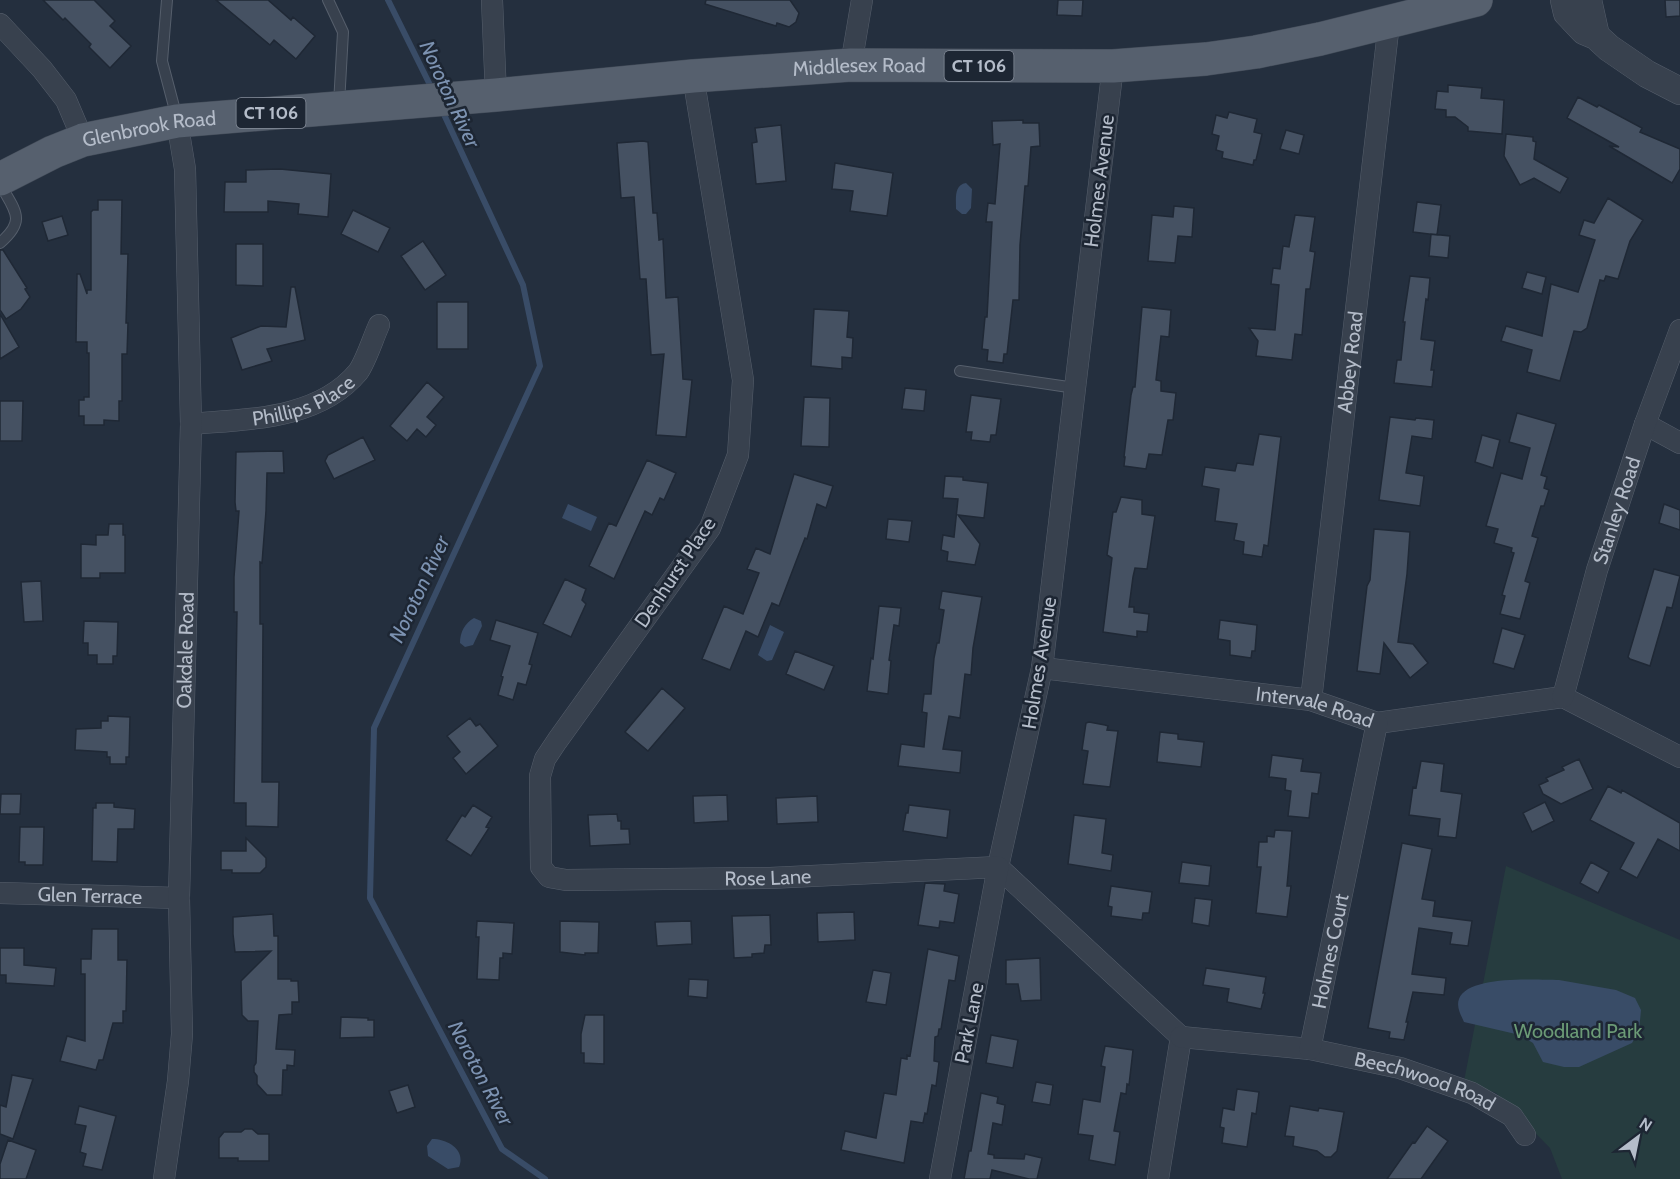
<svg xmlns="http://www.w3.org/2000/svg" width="1680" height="1179" font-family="Cabin,sans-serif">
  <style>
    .green { fill: #263c3f }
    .water { fill: #394c67 }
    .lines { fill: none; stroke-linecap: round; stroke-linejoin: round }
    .stream { stroke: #394c67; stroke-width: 6 }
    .building { fill: #455162; stroke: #1f2835; stroke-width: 1.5 }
    .service-casing { stroke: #565f6c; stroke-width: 12 }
    .minor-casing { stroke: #565f6c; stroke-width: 22 }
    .tertiary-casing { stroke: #565f6c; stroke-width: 28 }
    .primary-casing { stroke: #414a57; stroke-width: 34 }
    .service { stroke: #38414e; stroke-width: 10 }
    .minor { stroke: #38414e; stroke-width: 21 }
    .tertiary { stroke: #38414e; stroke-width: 27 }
    .primary { stroke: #56606e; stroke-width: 33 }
    .labels { text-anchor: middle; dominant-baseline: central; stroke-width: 5; stroke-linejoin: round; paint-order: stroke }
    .shield { fill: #1d2633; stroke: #878f9c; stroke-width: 1.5 }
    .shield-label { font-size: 18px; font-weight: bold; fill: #b4bcc9 }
    .street-label { font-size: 20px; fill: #b4bcc9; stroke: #1d2633 }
    .park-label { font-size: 20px; fill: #6b9a76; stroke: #1d2633 }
    .water-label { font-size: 21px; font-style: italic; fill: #7c92b1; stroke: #1d2633 }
  </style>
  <rect width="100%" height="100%" fill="#242f3e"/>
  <!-- green -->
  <path class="green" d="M1506 866 1680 940V1179H1562L1550 1148 1496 1093 1464 1081Z"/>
  <!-- water -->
  <path class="water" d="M966 183 972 189 971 208 966 214H962L956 209C956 198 954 185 966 183Z
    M568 504 597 517 591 531 562 518Z
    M474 618 481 621 482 626 473 645 465 647 460 643C460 632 465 623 474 618Z
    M770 625 784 632 772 660 767 661 758 655Z
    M1559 980 1616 990 1635 998 1641 1010 1639 1031 1632 1043 1579 1067H1564L1543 1062 1533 1043 1520 1035 1464 1022C1461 1015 1456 1007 1459 999 1468 975 1537 980 1559 980Z
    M432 1139C448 1139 466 1150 459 1167L448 1169 428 1156 427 1146Z"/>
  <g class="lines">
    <!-- stream -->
    <path class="stream" d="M388 0 433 91
      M441 108 523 285 540 366 374 728 370 898 502 1149 545 1179"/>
  </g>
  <!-- building -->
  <path class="building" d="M43 0H94L115 21 110 26 131 46 110 68 89 47 91 44 65 18 63 20Z
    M216 0H268L291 20 293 17 315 36 296 59 274 40 270 45Z
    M706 0H790L799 13 796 22 789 27 777 23 776 26 705 4Z
    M1058 0H1083L1082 16 1057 15Z
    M1665 0H1680V16L1666 17Z
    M1448 85 1482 88 1481 98 1504 100 1502 134 1468 131V127L1455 117H1446V110L1435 109 1437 91 1448 92Z
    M1578 97 1597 107 1599 105 1642 128 1640 132 1680 149V169L1672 183 1609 146 1619 147 1567 118Z
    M1229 112 1257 119 1254 132 1262 134 1256 160H1254L1253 165 1222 158 1223 152 1216 150 1219 136 1212 134 1216 115 1227 118Z
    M1023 120V123H1039L1040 146 1031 147 1028 186H1025L1020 245 1019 300H1013L1007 354H1004L1003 363 987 361 988 350 982 349 985 317H987L992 222H986L988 203 995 204 1000 144 993 145 992 121Z
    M781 125 786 181 756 184 752 143 757 142 755 128Z
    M1286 130 1304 135 1299 154 1280 149Z
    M1506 134 1533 137V141L1536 142 1534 159 1568 178 1560 193 1534 178 1520 185 1504 156Z
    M643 141 648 142 653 213H657L659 240 663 239 666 298 678 297 683 379 692 380 686 437 656 435 664 354 651 355 646 279H640L634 197 621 198 617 143Z
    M835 163 893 173 887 216 850 211 853 191 832 189Z
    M280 169 331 174 328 217 298 214 299 204 268 201V212H224L225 182H246V170Z
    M1608 198 1643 220 1630 241 1618 279 1606 276 1604 281 1600 280 1587 328 1581 332 1574 331 1560 381 1527 372 1532 350 1501 341 1506 326 1542 336 1551 284 1578 292 1595 240 1579 235 1584 220 1594 223Z
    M98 200H122L121 254H128L126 323H128L127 354H122V401H119V421L104 420V425H84V416H79V400H84V397H89V353H87V342H76L77 274H80L87 294V290H91V212L93 210H98Z
    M1417 202 1441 205 1437 235 1413 232Z
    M1174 206 1194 208 1192 237 1178 236 1175 263 1148 261 1152 215 1173 217Z
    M353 210 390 228 378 252 341 234Z
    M1295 215 1315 217 1310 251 1315 252 1310 289H1306L1302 335 1295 334 1292 360 1256 356 1258 341 1249 328 1275 330 1279 285 1271 284 1273 268 1280 269 1283 246 1289 247Z
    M62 216 68 235 48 241 42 222Z
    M1431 234 1450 236 1448 258 1429 256Z
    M423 241 446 275 425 290 401 256Z
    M236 244H263V286L236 285Z
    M0 250H3L27 288 25 289 30 297 21 309 6 319 0 310Z
    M1527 272 1546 277 1542 294 1522 288Z
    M1410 276 1430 278 1428 300 1426 299 1421 339 1435 341 1431 370H1434L1432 387 1394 383 1397 360H1401L1405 322H1403Z
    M291 287H295L305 340 267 349 272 361 242 370 231 338 261 326 286 327Z
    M437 302H468V349H437Z
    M1142 307 1171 310 1169 337 1161 336 1156 380 1161 381V391L1176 393 1173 420H1168L1162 455 1149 454 1146 469 1124 466 1125 457H1124L1131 395 1133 387H1135Z
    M814 309 849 311 847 337 853 338 852 358 842 357V369L811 366Z
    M0 314 19 347 0 359Z
    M427 382 444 397 427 417 436 425 426 437 417 429 407 441 390 426Z
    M905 388 926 390 924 411 902 409Z
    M971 395 1001 399 996 435H991L990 442 971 440 972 432H966Z
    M804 397 830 398 829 447 801 446Z
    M0 401H23L22 441H0Z
    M1517 413 1556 424 1541 475 1547 477 1544 488 1549 490 1544 506H1541L1532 536 1538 538 1525 581 1530 583 1520 619 1500 614 1505 596 1502 595 1514 553 1511 552 1512 548 1494 543 1498 529 1486 526 1501 473 1522 479 1530 448 1509 442Z
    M1390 417 1415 420 1416 418 1434 420 1432 439 1412 436 1406 473 1424 476 1420 506 1379 500Z
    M1259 434 1281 437 1268 546 1264 545 1262 557 1243 554 1244 542 1234 540 1237 524 1215 521 1219 489 1202 486 1205 467 1235 471 1237 463 1253 465Z
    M1482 435 1500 440 1493 468 1475 462Z
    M363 437 375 460 334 479 325 461 328 455Z
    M283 451 284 473H267L266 511 262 563 260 562V624H263L262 782H279L278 827 246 826V803H234L237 612H234V577L239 511H236L235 502 236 452Z
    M647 460 676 473 664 500 660 498 652 515 645 511 614 579 589 566 609 523 616 526Z
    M794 474 833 486 826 508 817 504 807 539 805 538 779 606 772 603 758 637 746 631 730 670 702 659 724 606 743 614 759 573 747 569 756 548 770 554Z
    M945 476 963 477V480L988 483 984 518 958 515 980 544 975 565 947 561 948 552 941 550 943 535 954 537 958 499 943 498Z
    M1121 497 1142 500V514L1155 516 1147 569 1135 568 1133 577 1129 607H1134V612L1149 614 1147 632 1137 631V637L1103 632 1112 558 1107 555 1113 512H1116Z
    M1664 504 1680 510V530L1659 523Z
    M888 519 912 521 909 542 886 539Z
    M109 524H123V535H125V573H100V578H81V544L96 545V535H108Z
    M1374 529 1410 532 1407 574 1398 642 1413 644 1428 663 1410 678 1384 643 1380 674 1357 671 1367 586 1370 580Z
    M1654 569 1680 576 1672 608 1667 607 1650 666 1630 659 1628 657Z
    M565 579 586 589 582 600 586 604 571 637 543 624Z
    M41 581 43 621 24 622 21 582Z
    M942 591 982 597 973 648 971 675 965 674 960 718 949 716 943 749 962 751 960 773 898 766 901 744 924 747 927 713 922 712 924 694H931L934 658 937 643H939L944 610 939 609Z
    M879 606 901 608 899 626 894 625 889 660 891 661 888 694 867 691 871 658 873 659Z
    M496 620 538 633 529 664 532 665 526 685 518 683 513 700 498 695 503 677 501 676 510 646 490 640Z
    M1220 620 1257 625 1255 651H1252L1251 658 1230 655V641L1218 639Z
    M84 621 118 622 117 656H113V664H97V655H88V643H83Z
    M1502 628 1525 635 1514 669 1493 663Z
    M795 651 834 666 824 690 786 674Z
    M662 688 685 708 648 751 625 732Z
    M108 716 130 717 129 757H126V764H110V757H107V752L75 750 76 729 101 728V721H108Z
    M470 718 476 726 480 724 498 746 466 774 453 758 460 752 447 736Z
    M1089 722 1105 725 1108 726 1107 730 1118 731 1110 787 1083 784 1088 751 1082 750 1086 723Z
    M1160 732 1178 734V739L1204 742 1201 767 1157 762Z
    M1272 755 1303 759 1301 771 1321 773 1318 794 1312 793 1309 818 1288 816 1291 791 1285 790 1286 779 1269 777Z
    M1579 759 1593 789 1561 804 1543 794 1539 785 1548 781 1546 778 1564 770 1562 767Z
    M1421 761 1444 764 1441 791 1462 794 1456 838 1438 836 1440 819 1409 815 1413 787 1416 788Z
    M1608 786 1621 793 1622 790 1680 823V851L1658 839 1637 878 1620 869 1634 843 1590 820Z
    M1 794H21L20 814H0Z
    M727 795 728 821 694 823 693 796Z
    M817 796 818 822 777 824 776 798Z
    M1545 802 1554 821 1532 832 1523 813Z
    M96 803H114V807L135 809 134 829H118L117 862 92 861 93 808H96Z
    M473 805 492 817 486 827 489 828 471 856 446 840 462 815 465 817Z
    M909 805 950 810 947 838 903 831 906 813H908Z
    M617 814 618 821H621V829H629L630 844 590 846 588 815Z
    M1074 815 1106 819 1102 853 1113 855 1111 871 1068 864Z
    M20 827H44L43 865H25V862H19Z
    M1275 830 1292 831 1287 886H1291L1287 917 1256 913 1261 867H1257L1259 842H1267V836L1274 837Z
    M246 838 266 858V867L260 873H232V870H221V851H246Z
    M1402 843 1432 849 1422 899 1435 901 1433 916 1472 921 1468 946 1450 944 1452 933 1419 928 1412 974 1446 978 1444 995 1413 992 1406 1022H1408L1404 1040 1389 1038 1390 1032 1368 1028Z
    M1182 862 1211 866 1209 886 1179 883Z
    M1591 862 1609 872 1598 893 1580 883Z
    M925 883 945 884 944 891 959 894 954 923 940 921 939 928 918 925Z
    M1111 886 1152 892 1149 913H1143L1142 920 1111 916 1112 907 1108 906Z
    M1195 898 1212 900 1209 926 1192 923Z
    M854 912 855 940 818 942 817 913Z
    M273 914 274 936H278V979H291V981H298L299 1002H292V1014L279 1015 276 1049 295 1050 294 1066 287 1065V1070H283L282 1095H267L257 1084V1076L254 1072V1066L256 1063 258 1021H248L242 1015 241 981 271 951 235 952 233 934V917Z
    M770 915 771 945H765L764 953 752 954V957L734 958 732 916Z
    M477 921 514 923 512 954 503 953V958H500L499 980 477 979 479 937H476Z
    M560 921 599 922 598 953H585V955L560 952Z
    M691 921 692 944 657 946 655 922Z
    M92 929H118V960H127L126 1011H123V1023H113L103 1060H99L96 1070 60 1061 67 1036 85 1041V974H81V959H91Z
    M0 948H24V965L56 968 54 986 6 983V975H0Z
    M928 949 959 956 955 981 949 980 941 1029H939L938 1036 935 1037 934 1061 939 1062 936 1086 932 1085 927 1114 925 1113 923 1123 911 1121 904 1163 841 1150 845 1131 876 1138 884 1093 896 1095 901 1058 907 1059V1055L910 1056Z
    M1040 958 1041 1000 1021 1001 1018 984H1006V960Z
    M1206 968 1266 977 1263 993H1265L1261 1009 1227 1002 1229 989 1203 985Z
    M873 970 891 973 886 1005 866 1002Z
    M689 979 708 980 707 998 688 996Z
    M585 1015H604V1064L584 1063V1053H581V1034Z
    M341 1017 368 1018V1020H374V1037L340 1038Z
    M991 1035 1018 1040 1013 1068 986 1063Z
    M1105 1046 1133 1050 1129 1085 1127 1084 1126 1094 1121 1093 1114 1131 1120 1132 1115 1165 1089 1160 1093 1136 1078 1134 1083 1099 1100 1102 1105 1067 1101 1066Z
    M12 1075 33 1079 13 1139 0 1134V1105L6 1107Z
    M1036 1082 1053 1085 1050 1105 1032 1102Z
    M408 1085 415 1107 397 1113 389 1091Z
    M1237 1089 1259 1092 1256 1114 1252 1113 1247 1147 1222 1143 1224 1128 1220 1127 1223 1108 1234 1110Z
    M981 1093 998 1097 997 1103 1005 1105 1002 1125 993 1123 988 1154 994 1155V1158L1024 1159 1025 1154 1042 1158 1037 1179H1029L992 1170 990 1179H964L969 1151H971Z
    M79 1106 116 1116 102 1170 83 1166 86 1154 80 1152 86 1126 75 1124Z
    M1290 1106 1318 1111 1319 1108 1344 1112 1337 1151 1331 1157H1325L1317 1151 1293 1146 1294 1137 1285 1136Z
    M1427 1126 1448 1141 1421 1179H1387L1413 1142 1415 1143Z
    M245 1129H252L258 1134H269V1161H238V1158H219V1138L224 1132H241Z
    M8 1140 36 1150 26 1179H0V1164Z"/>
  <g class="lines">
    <!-- service casing -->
    <g class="service-casing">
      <path id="service" d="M167 0 162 61 177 118
        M328 0 343 32 339 104
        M0 184C15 211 27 220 0 243
        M960 371 1075 388"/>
    </g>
    <!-- minor casing -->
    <g class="minor-casing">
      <g id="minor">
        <path d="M492 0 496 95"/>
        <path d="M0 24 42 69 66 100 83 140"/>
        <path d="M851 65 862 0"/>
        <path d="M1113 66 1042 668 998 867 1181 1037 1158 1179"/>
        <path id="s1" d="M693 76 743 380 738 455 710 528 557 741 545 759 540 776 541 867 549 877 566 880 770 878 998 867 940 1179"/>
        <path id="s2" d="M191 424C247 419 318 420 358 372 366 361 373 338 379 325"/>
        <path d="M1645 424 1680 443"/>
        <path id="s3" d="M1042 668 1311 700 1377 723 1563 697 1680 757"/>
        <path id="s4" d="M1563 697 1597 570 1645 424 1680 330"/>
        <path id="s5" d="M1311 700 1389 23"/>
        <path id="s6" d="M0 893 179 898"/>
        <path id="s7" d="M1181 1037 1310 1049 1400 1068 1472 1093 1512 1116 1525 1135"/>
        <path id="s8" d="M1310 1049 1377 723"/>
        <path id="s9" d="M164 1179 178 1081 182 1034 179 898 191 424 185 169 177 121"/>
      </g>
    </g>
    <!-- tertiary casing -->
    <g class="tertiary-casing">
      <path id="tertiary" d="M1564 0 1567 13 1584 31 1596 36 1609 48 1647 74 1680 91
        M1588 0 1596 36"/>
    </g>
    <!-- primary casing -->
    <g class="primary-casing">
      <g id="primary">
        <path id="s10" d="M0 179 53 152 83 140 177 121 496 95 693 76 851 65 1113 66 1206 59 1256 52 1320 39 1476 0"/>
      </g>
    </g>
    <!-- service -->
    <use href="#service" class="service"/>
    <!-- minor -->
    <use href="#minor" class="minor"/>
    <!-- tertiary -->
    <use href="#tertiary" class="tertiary"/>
    <!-- primary -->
    <use href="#primary" class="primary"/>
  </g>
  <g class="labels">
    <!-- shield labels -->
    <g class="shield">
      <rect x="944.5" y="51" width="69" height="30" rx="4.5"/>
      <rect x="236.5" y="98" width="69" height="30" rx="4.5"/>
    </g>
    <g class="shield-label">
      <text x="979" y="66">CT 106</text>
      <text x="271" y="113">CT 106</text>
    </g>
    <!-- street labels -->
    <g class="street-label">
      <text stroke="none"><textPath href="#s10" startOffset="872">Middlesex Road</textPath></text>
      <text stroke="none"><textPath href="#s10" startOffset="159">Glenbrook Road</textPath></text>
      <text transform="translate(1099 181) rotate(-83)">Holmes Avenue</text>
      <text stroke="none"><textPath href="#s5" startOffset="340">Abbey Road</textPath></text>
      <text stroke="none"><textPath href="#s2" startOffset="116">Phillips Place</textPath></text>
      <text stroke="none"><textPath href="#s4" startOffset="194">Stanley Road</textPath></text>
      <text transform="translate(675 572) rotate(-56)">Denhurst Place</text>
      <text stroke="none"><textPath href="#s9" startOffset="530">Oakdale Road</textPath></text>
      <text transform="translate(1039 663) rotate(-81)">Holmes Avenue</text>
      <text stroke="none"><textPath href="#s3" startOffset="276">Intervale Road</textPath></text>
      <text stroke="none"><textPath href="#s1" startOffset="1086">Rose Lane</textPath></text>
      <text stroke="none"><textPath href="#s6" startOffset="90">Glen Terrace</textPath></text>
      <text stroke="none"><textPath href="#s8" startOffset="100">Holmes Court</textPath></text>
      <text transform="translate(969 1023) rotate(-79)">Park Lane</text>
      <text stroke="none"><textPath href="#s7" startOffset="249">Beechwood Road</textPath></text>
    </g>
    <!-- park labels -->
    <g class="park-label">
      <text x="1578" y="1031">Woodland Park</text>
    </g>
    <!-- water labels -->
    <g class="water-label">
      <text transform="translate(450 94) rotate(65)">Noroton River</text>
      <text transform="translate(419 589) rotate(-65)">Noroton River</text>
      <text transform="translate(481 1073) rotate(62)">Noroton River</text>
    </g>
  </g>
  <!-- north arrow -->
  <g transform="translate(1638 1137) rotate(32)" stroke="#1d2633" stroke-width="4.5" paint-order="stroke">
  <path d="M0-4.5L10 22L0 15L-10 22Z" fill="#b4bcc9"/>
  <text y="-9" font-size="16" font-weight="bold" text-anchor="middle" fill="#b4bcc9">N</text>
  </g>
</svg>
